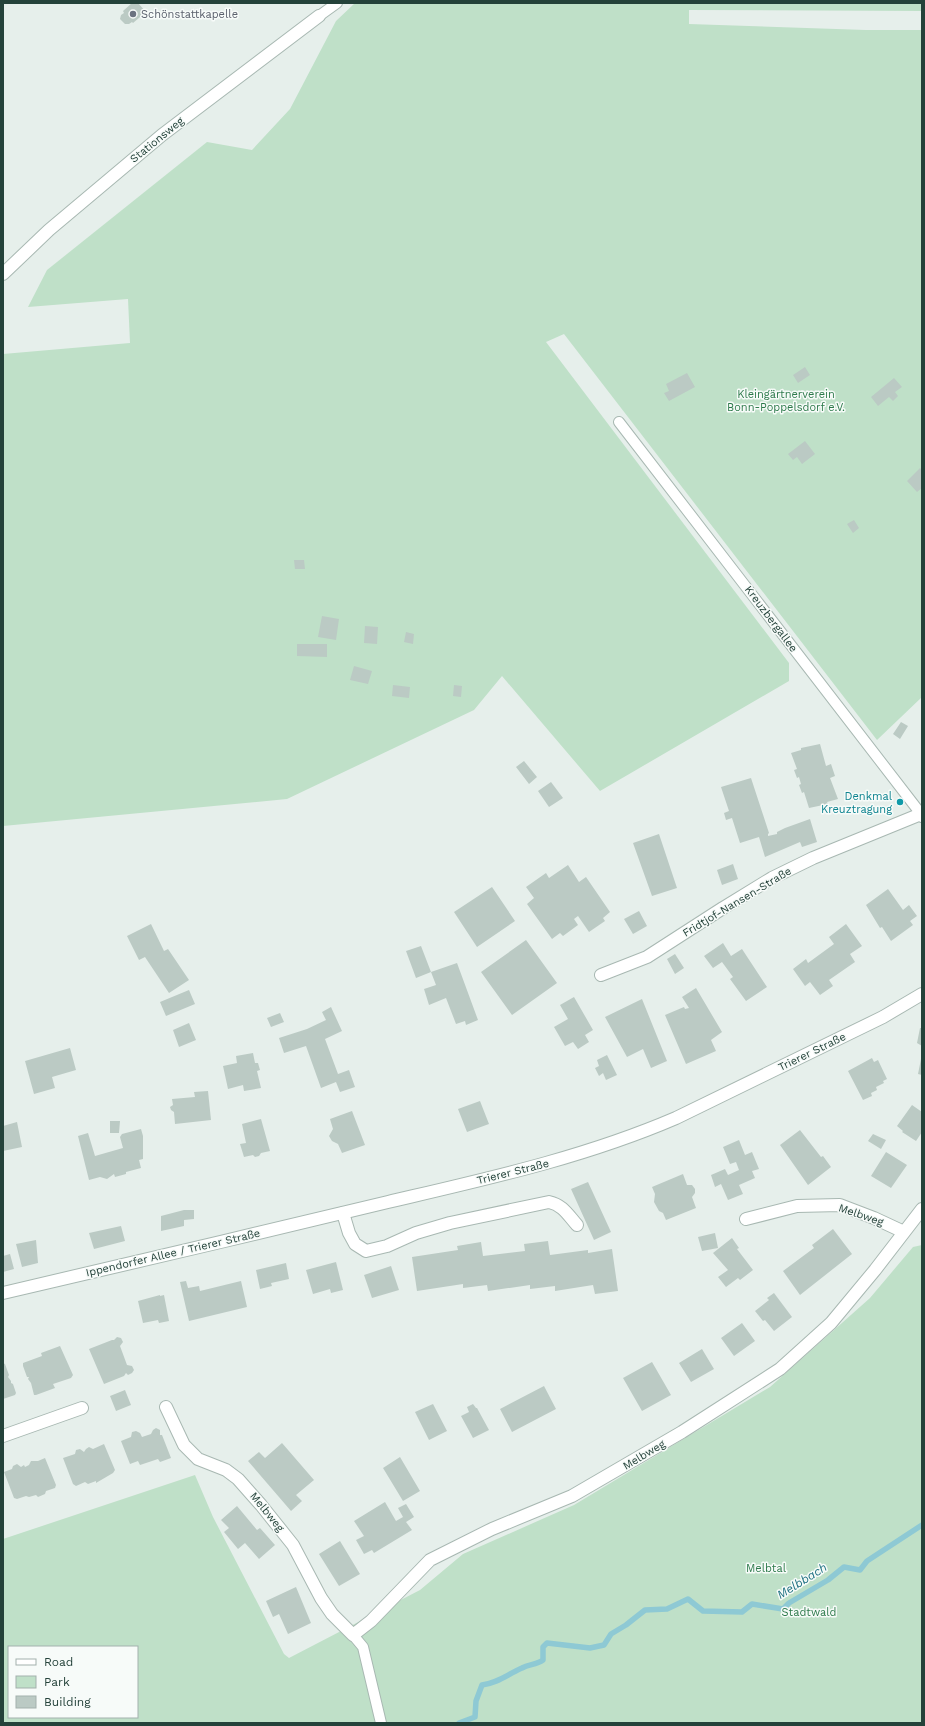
<svg xmlns="http://www.w3.org/2000/svg" width="925" height="1726" font-family="'Work Sans',sans-serif">
  <style>
    .green { fill: #bfe0c8; fill-rule: evenodd }
    .lines { fill: none; stroke-linecap: round; stroke-linejoin: round }
    .stream { stroke: #8ec9d4; stroke-width: 5.5 }
    .building { fill: #bbcac4 }
    .service-casing { stroke: #a8b8b2; stroke-width: 12 }
    .minor-casing { stroke: #a8b8b2; stroke-width: 14 }
    .tertiary-casing { stroke: #a8b8b2; stroke-width: 14 }
    .service { stroke: #fff; stroke-width: 10 }
    .minor { stroke: #fff; stroke-width: 12 }
    .tertiary { stroke: #fff; stroke-width: 12 }
    .worship-dot { fill: #6b7280; stroke: #f7fbf9; stroke-width: 1.5 }
    .culture-dot { fill: #0f9aa8; stroke: #f7fbf9; stroke-width: 1.5 }
    .labels { text-anchor: middle; dominant-baseline: central; stroke-width: 3; stroke-linejoin: round; paint-order: stroke }
    .worship-label { font-size: 11px; fill: #5b616d; stroke: #f7fbf9; text-anchor: start }
    .street-label { font-size: 11px; fill: #24423a; stroke: #f7fbf9 }
    .park-label { font-size: 11px; fill: #2d7a4b; stroke: #f7fbf9 }
    .culture-label { font-size: 11px; fill: #0d838f; stroke: #f7fbf9; text-anchor: end }
    .water-label { font-size: 12px; font-style: italic; fill: #1c6f80; stroke: #f7fbf9 }
  </style>
  <rect width="100%" height="100%" fill="#e6efeb"/>
  <!-- green -->
  <path class="green" d="M355 3H922V11L689 10V24L866 30H922V697L877 740 564 334 546 342 789 663V681L600 791 502 676 474 710 287 799 3 826V354L130 343 128 299 28 307 47 270 207 142 252 150 290 109 336 21Z
    M922 1245V1723H3V1539L195 1475 213 1517 284 1654 289 1658 420 1590 463 1554 574 1505 770 1387 870 1298 913 1247ZM9 1647H137V1717H9Z"/>
  <g class="lines">
    <!-- stream -->
    <path class="stream" d="M459 1723 475 1717 476 1701 482 1685C500 1682 506 1675 522 1668 529 1664 536 1665 543 1660V1647L547 1643 590 1648 604 1645 611 1634 626 1625 645 1610 667 1609 688 1599 703 1611 742 1612 752 1604 783 1609 789 1603 828 1580 844 1567 860 1570 867 1561 922 1525"/>
  </g>
  <!-- building -->
  <path class="building" d="M132 3H138L146 12 133 23 132 22 129 24H125L120 19 121 15 124 13 123 11Z
    M805 367 810 375 798 383 793 375Z
    M687 373 695 387 669 401 664 393 669 391 666 384Z
    M894 378 902 387 895 392 898 396 893 401 889 397 878 406 871 397Z
    M805 441 815 454 802 464 797 457 793 460 788 454Z
    M920 468 922 470V488L917 492 907 481Z
    M854 520 859 528 853 533 847 524Z
    M294 560H304L305 569H295Z
    M322 616 339 619 336 640 318 637Z
    M365 626 378 627 377 644 364 643Z
    M406 632 414 634 413 644 404 642Z
    M297 644H327V657L297 656Z
    M354 666 372 671 368 684 350 680Z
    M393 685 410 687 409 698 392 696Z
    M454 685 462 686 461 697 453 696Z
    M901 722 908 726 900 739 893 734Z
    M820 744 826 766 831 764 835 776 830 778 838 799 827 802 828 804 809 808 804 792 802 793 799 785 801 784 799 777 797 778 794 770 797 769 791 753 801 750V748Z
    M524 761 537 777 529 784 516 767Z
    M751 778 769 833 768 834V836L777 834V832L785 828 810 819 817 842 802 847 800 842 765 857 759 837 740 843 732 818 726 820 724 813 729 811 721 787Z
    M551 782 563 798 549 807 538 791Z
    M659 834 677 888 652 896 633 843Z
    M733 864 738 879 722 885 717 870Z
    M568 865 579 882 586 877 610 912 603 918 605 921 589 932 578 916 574 919 578 925 563 936 560 933 552 939 527 904 534 898 526 887 546 873 549 878Z
    M492 887 515 921 477 947 454 912Z
    M888 889 903 910 909 905 917 916 910 921 913 925 891 941 882 927 880 928 866 905Z
    M639 911 647 926 633 934 624 919Z
    M151 924 164 951 168 949 189 980 169 993 145 957 139 960 127 936Z
    M846 924 862 946 850 954 855 962 829 980 833 986 820 995 810 982 805 986 793 969 806 959 808 963 834 944 829 937Z
    M526 940 557 983 512 1015 481 972Z
    M723 943 731 956 742 949 767 987 746 1001 730 979 733 977 722 962 713 968 704 956Z
    M421 946 431 972 416 978 406 951Z
    M675 954 684 968 675 974 667 959Z
    M457 963 478 1020 466 1025 465 1021 456 1024 446 998 429 1005 424 989 436 985 431 972Z
    M696 988 722 1032 711 1040 716 1051 686 1064 665 1015 684 1007 685 1009 689 1008 682 997Z
    M189 990 195 1004 166 1016 160 1002Z
    M574 997 593 1030 585 1035 589 1042 578 1049 573 1042 565 1046 554 1027 568 1019 560 1005Z
    M642 999 667 1061 651 1068 643 1049 627 1057 605 1017Z
    M331 1007 342 1031 325 1039 338 1074 349 1070 355 1087 340 1092 336 1082 321 1088 306 1046 284 1053 279 1038 307 1029 326 1020 322 1012Z
    M280 1013 284 1022 271 1027 267 1018Z
    M189 1023 196 1040 179 1047 173 1030Z
    M920 1028H922V1046L917 1043Z
    M70 1048 76 1070 52 1077 55 1088 34 1094 25 1061Z
    M253 1053 255 1063H258L260 1070 257 1071 261 1088 244 1091 243 1085 228 1089 223 1066 237 1063 236 1056Z
    M607 1055 617 1075 606 1080 603 1073 599 1076 595 1068 599 1066 597 1060Z
    M872 1058 874 1062 878 1060 887 1079 883 1081 884 1083 876 1087 877 1090 871 1093 872 1096 863 1100 848 1071Z
    M921 1059H922V1075L918 1074Z
    M208 1091 211 1120 175 1124 174 1112 171 1110 170 1107 173 1105 172 1099 195 1097 194 1092Z
    M480 1101 489 1124 467 1132 458 1109Z
    M912 1105 922 1112V1132L916 1141 902 1132 903 1131 897 1126Z
    M352 1111 365 1145 342 1153 338 1144 332 1141 329 1136 333 1129 330 1119Z
    M261 1119 270 1151 261 1153 259 1156 255 1157 253 1155 244 1157 240 1144 246 1143 242 1124Z
    M110 1121H120L119 1133H110Z
    M17 1122 22 1147 3 1151V1126Z
    M141 1129 143 1136V1159L139 1160 141 1168 126 1172V1174L115 1177 114 1174 107 1179 100 1177 89 1180 78 1136 88 1133 95 1156 123 1148 120 1137 122 1134Z
    M800 1130 821 1157 823 1156 831 1167 808 1185 780 1145Z
    M873 1134 886 1140 881 1149 868 1141Z
    M739 1140 745 1155 752 1152 759 1169 752 1171 755 1178 739 1185 743 1194 728 1200 721 1184 715 1187 711 1175 725 1169 728 1175 739 1170 736 1162 730 1164 723 1147Z
    M886 1152 907 1165 891 1188 871 1176Z
    M683 1174 687 1185H692L695 1189V1193L692 1197 696 1208 666 1220 663 1213 659 1211 654 1202 655 1194 652 1187Z
    M588 1182 611 1232 594 1240 571 1189Z
    M184 1210H194V1219L184 1220V1226L161 1231V1216Z
    M121 1226 125 1241 94 1249 89 1233Z
    M833 1229 852 1254 800 1295 783 1271 814 1248 812 1245Z
    M715 1233 718 1248 702 1251 698 1237Z
    M732 1238 739 1248 737 1249 753 1270 740 1280 738 1278 726 1287 718 1277 728 1270 713 1253Z
    M36 1240 38 1263 22 1267 16 1244Z
    M548 1241 550 1255 588 1250V1253L612 1249 618 1291 595 1294 593 1285 555 1291V1286L530 1289V1285L488 1291 487 1285 463 1288V1284L417 1291 412 1257 458 1250 457 1246 481 1242 483 1256 525 1251 524 1244Z
    M10 1254 14 1269 3 1272V1256Z
    M336 1262 343 1290 331 1293 330 1289 313 1294 306 1270Z
    M286 1263 289 1279 271 1283 272 1286 260 1289 256 1270Z
    M391 1266 399 1290 372 1298 364 1275Z
    M186 1281 188 1288 199 1286 200 1291 241 1281 247 1307 189 1321 180 1282Z
    M774 1293 792 1317 774 1331 765 1320 763 1321 755 1311 769 1300 767 1298Z
    M160 1295V1296L164 1295 169 1321 159 1323 158 1320 143 1323 138 1301Z
    M742 1323 755 1341 734 1356 721 1338Z
    M117 1337 121 1338 123 1342 120 1346 127 1365 132 1366 134 1370 132 1373 128 1375 126 1373 124 1376 104 1384 89 1349 112 1340H114Z
    M60 1346 73 1375 71 1378 53 1384 55 1388 36 1395H34L31 1383 28 1379 29 1377H27L23 1366V1363L42 1356 41 1353Z
    M702 1349 714 1369 691 1382 679 1363Z
    M652 1362 671 1395 642 1411 623 1378Z
    M3 1363 5 1364 9 1375 8 1377 11 1381V1383L13 1384 16 1393 15 1395 3 1399Z
    M544 1386 556 1409 512 1432 500 1409Z
    M125 1390 131 1405 116 1411 110 1396Z
    M433 1404 447 1431 429 1440 415 1412Z
    M473 1404 476 1408H477L489 1430 473 1438 461 1416 469 1412 467 1407Z
    M156 1428 160 1430V1435H162L171 1458 160 1462 158 1459 140 1465 138 1461 130 1464 121 1441 131 1437 132 1432 136 1431 140 1433 142 1437 151 1434 153 1430Z
    M282 1443 314 1480 296 1495 302 1501 291 1511 248 1461 259 1452 265 1458Z
    M104 1444 115 1470 113 1473 96 1483V1481L88 1484 85 1482 76 1486 73 1484 63 1458 75 1454 76 1450 80 1449 84 1452 86 1449 89 1447 93 1449Z
    M400 1457 420 1491 403 1501 383 1468Z
    M45 1458 56 1485 55 1488 46 1491 45 1494 38 1497 36 1495 29 1497 26 1496 17 1499 14 1498 4 1472 12 1469 13 1466 17 1464 21 1467 24 1465 25 1467 29 1465 31 1461H38Z
    M385 1502 396 1521 403 1517 398 1508 406 1504 414 1517 406 1522 412 1530 374 1553 372 1550 364 1554 356 1540 364 1536 354 1521Z
    M237 1506 257 1530 260 1528 275 1545 259 1559 245 1543 238 1549 224 1532 229 1528 221 1520Z
    M340 1541 360 1574 339 1586 319 1554Z
    M296 1587 311 1623 288 1634 279 1614 273 1617 266 1601Z"/>
  <g class="lines">
    <!-- service casing -->
    <g class="service-casing">
      <path id="service" d="M319 16 337 3
        M619 422 921 814
        M353 1635 363 1647 381 1723"/>
    </g>
    <!-- minor casing -->
    <g class="minor-casing">
      <path id="minor" d="M3 274 49 230 162 135 319 16
        M601 975 647 957 723 908 772 878 813 858 921 814 922 816
        M343 1213 349 1233 355 1244 366 1251 387 1246 416 1233 450 1223 549 1202C563 1205 568 1215 577 1225
        M746 1219 797 1206 840 1205 874 1218 904 1232
        M166 1407 184 1445 198 1459 226 1470 238 1479 261 1505 293 1545 321 1598 332 1614 353 1635 371 1621 430 1560 492 1529 572 1496 682 1432 780 1369 831 1323 875 1270 922 1209
        M3 1436 82 1408"/>
    </g>
    <!-- tertiary casing -->
    <g class="tertiary-casing">
      <path id="tertiary" d="M3 1293C131 1263 260 1233 388 1202 486 1179 583 1158 676 1118L883 1017 922 994"/>
    </g>
    <!-- service -->
    <use href="#service" class="service"/>
    <!-- minor -->
    <use href="#minor" class="minor"/>
    <!-- tertiary -->
    <use href="#tertiary" class="tertiary"/>
  </g>
  <!-- markers -->
  <circle class="worship-dot" cx="133" cy="14" r="4"/>
  <circle class="culture-dot" cx="900" cy="802" r="4"/>
  <g class="labels">
    <!-- worship labels -->
    <g class="worship-label">
      <text x="141" y="14">Schönstattkapelle</text>
    </g>
    <!-- street labels -->
    <g class="street-label">
      <text transform="translate(157 140) rotate(-39)">Stationsweg</text>
      <text transform="translate(771 619) rotate(53)">Kreuzbergallee</text>
      <text transform="translate(737 902) rotate(-31)">Fridtjof-Nansen-Straße</text>
      <text transform="translate(812 1052) rotate(-26)">Trierer Straße</text>
      <text transform="translate(513 1172) rotate(-14)">Trierer Straße</text>
      <text transform="translate(861 1215) rotate(19)">Melbweg</text>
      <text transform="translate(173 1253) rotate(-13)">Ippendorfer Allee / Trierer Straße</text>
      <text transform="translate(644 1455) rotate(-31)">Melbweg</text>
      <text transform="translate(267 1512) rotate(51)">Melbweg</text>
    </g>
    <!-- park labels -->
    <g class="park-label">
      <text x="786" y="394">Kleingärtnerverein<tspan x="786" dy="13">Bonn-Poppelsdorf e.V.</tspan></text>
      <text x="766" y="1568">Melbtal</text>
      <text x="809" y="1612">Stadtwald</text>
    </g>
    <!-- culture labels -->
    <g class="culture-label">
      <text x="892" y="796">Denkmal<tspan x="892" dy="13">Kreuztragung</tspan></text>
    </g>
    <!-- water labels -->
    <g class="water-label">
      <text transform="translate(802 1581) rotate(-32)">Melbbach</text>
    </g>
  </g>
  <!-- border -->
  <rect width="925" height="1726" fill="none" stroke="#24423a" stroke-width="8"/>
  <!-- legend -->
  <rect x="8" y="1646" width="130" height="72" fill="#f7fbf9" stroke="#a3b1ad"/>
  <rect x="16" y="1659" width="20" height="6" fill="#ffffff" stroke="#a3b1ad"/>
  <text x="44" y="1666" font-size="12" fill="#24423a">Road</text>
  <rect x="16" y="1676" width="20" height="12" fill="#bfe0c8" stroke="#a3b1ad"/>
  <text x="44" y="1686" font-size="12" fill="#24423a">Park</text>
  <rect x="16" y="1696" width="20" height="12" fill="#bbcac4" stroke="#a3b1ad"/>
  <text x="44" y="1706" font-size="12" fill="#24423a">Building</text>
</svg>
